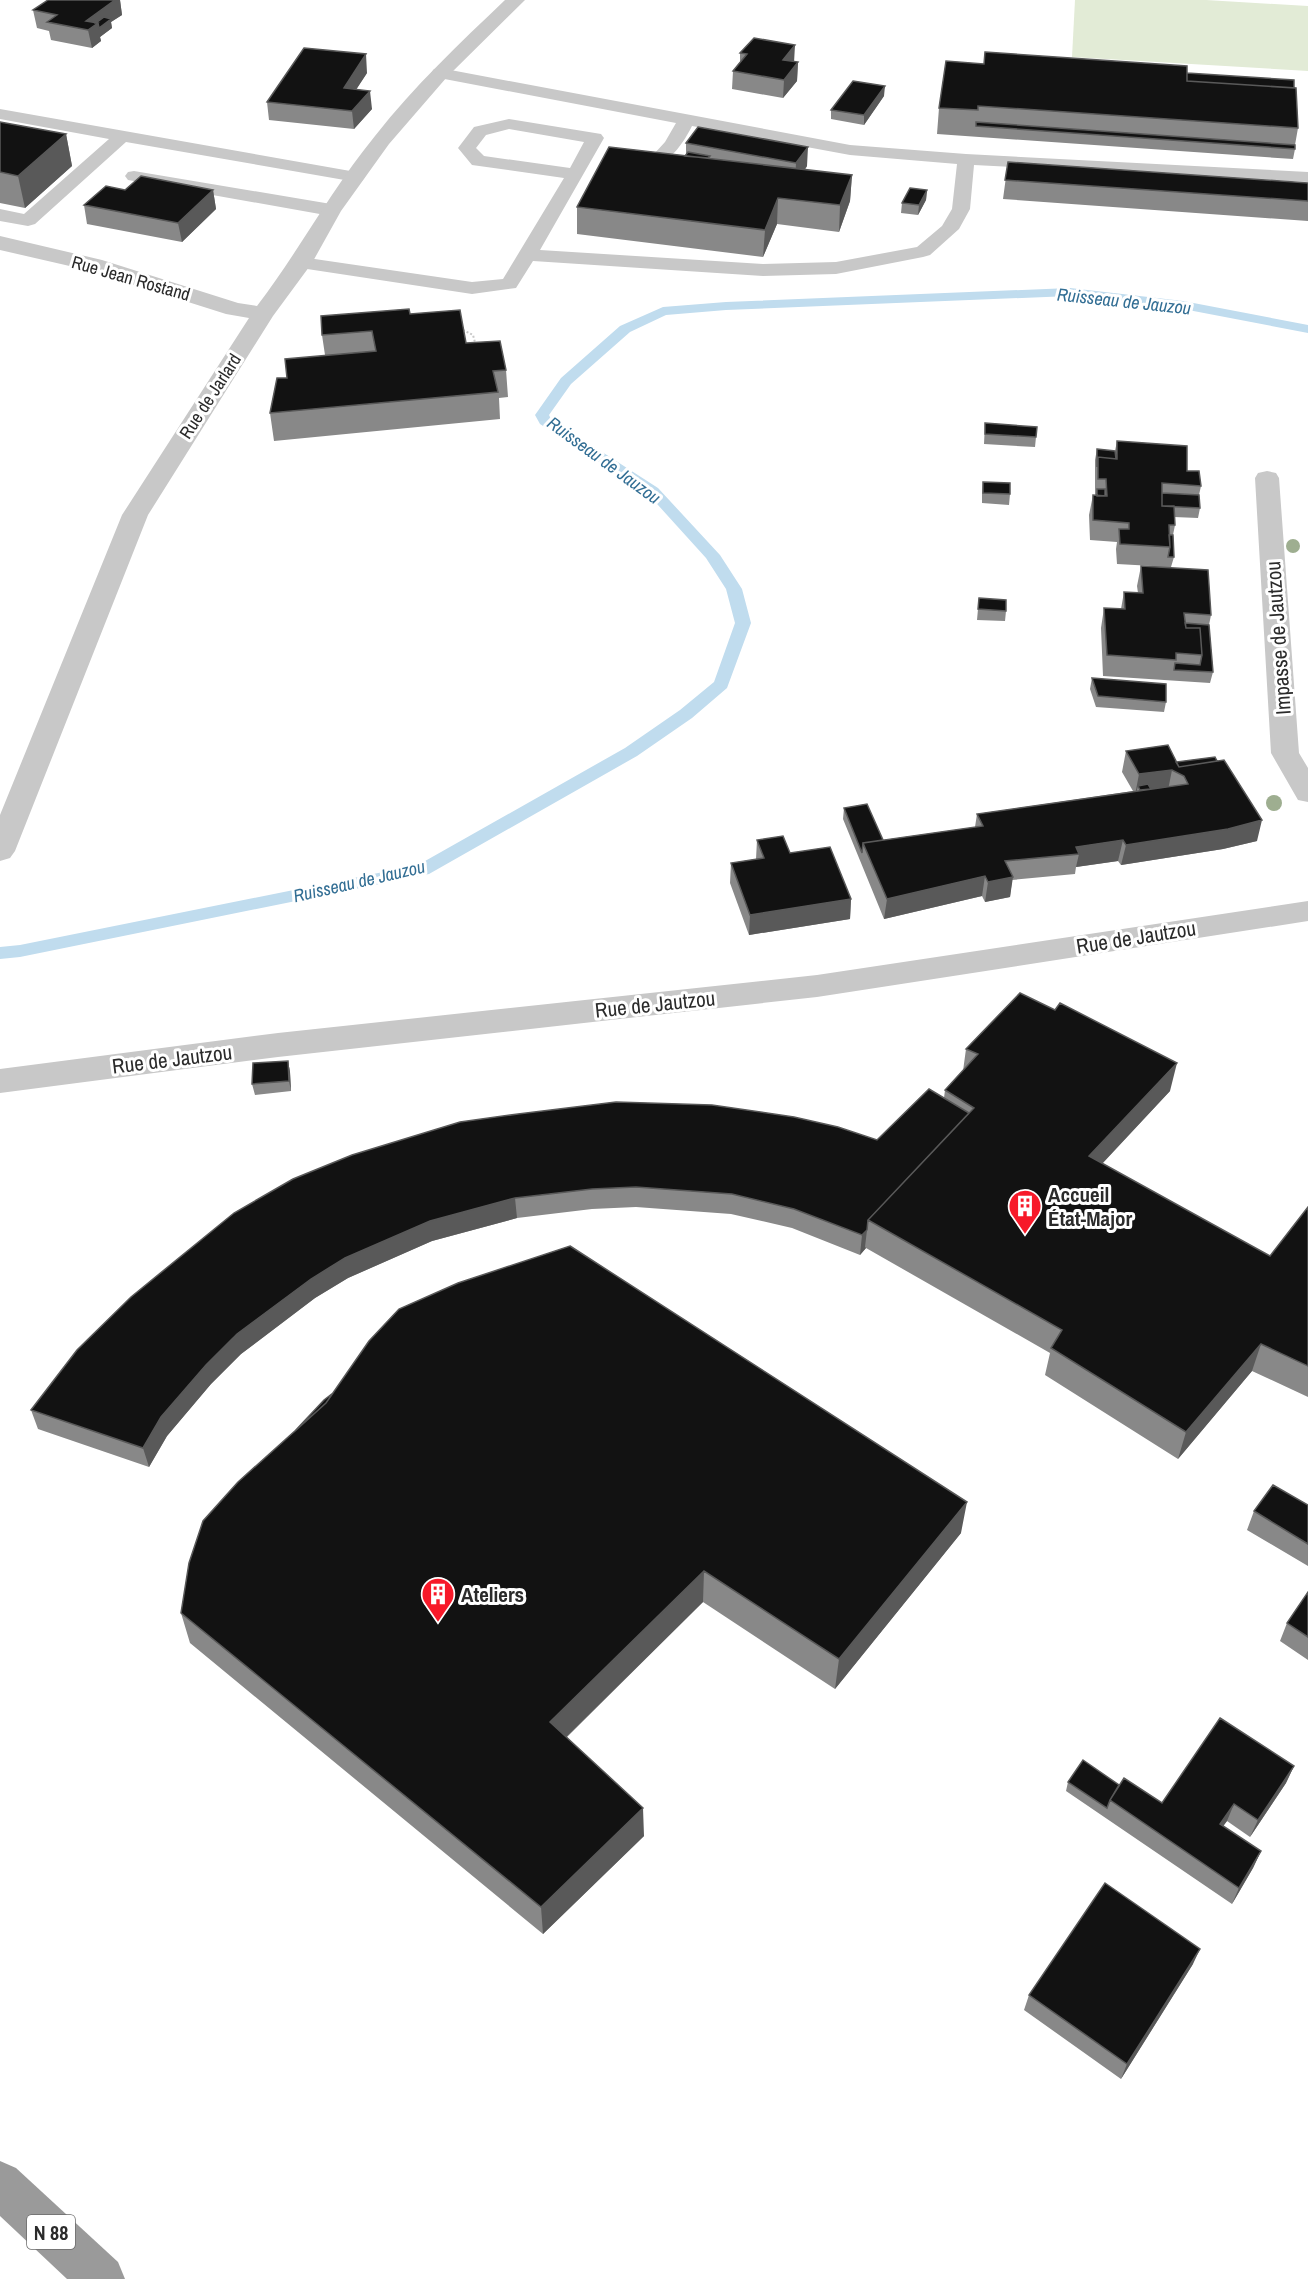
<svg xmlns="http://www.w3.org/2000/svg" width="1308" height="2279" font-family="'Archivo Narrow',sans-serif">
  <style>
    .green { fill: #e2ebd6 }
    .lines { fill: none; stroke-linecap: round; stroke-linejoin: round }
    .stream { fill: #c0dcee; fill-rule: evenodd }
    .path { stroke: #c8c8c8; stroke-width: 2; stroke-dasharray: 2 2; stroke-linecap: butt }
    .service { fill: #c8c8c8; fill-rule: evenodd }
    .minor { fill: #c8c8c8; fill-rule: evenodd }
    .trunk { fill: #9a9a9a; fill-rule: evenodd }
    .tree { fill: #9eae90 }
    .wall { fill: #888 }
    .shaded-wall { fill: #595959 }
    .building { fill: #121212; stroke: #595959; stroke-width: 1.5 }
    .labels { text-anchor: middle; dominant-baseline: central; stroke-width: 6; stroke-linejoin: round; paint-order: stroke }
    .far-street-label { font-size: 18px; fill: #2b2b2b; stroke: #fff }
    .far-water-label { font-size: 18px; font-style: italic; fill: #326e94; stroke: #fff }
    .shield { fill: #fff; stroke: #6b6b6b; stroke-width: 1.5 }
    .shield-label { font-size: 20px; font-weight: bold; fill: #2b2b2b }
    .street-label { font-size: 21px; fill: #2b2b2b; stroke: #fff }
    .poi-label { font-size: 21px; font-weight: bold; fill: #2b2b2b; stroke: #fff; text-anchor: start }
  </style>
  <rect width="100%" height="100%" fill="#fff"/>
  <!-- green -->
  <path class="green" d="M1075 0H1206L1308 6V71L1072 57Z"/>
  <g class="lines">
    <!-- stream -->
    <path class="stream" d="M1070 288 1183 301 1308 325V333L1183 309 1070 296 726 310 666 315 630 332 571 384 549 415 551 419 658 488 720 555 742 589 751 623 727 688 692 718 637 756 429 874 20 957 0 959V947L20 945 418 865 625 748 680 710 714 682 735 623 726 589 706 558 648 494 540 424 535 415 561 378 620 326 663 307 726 302Z"/>
    <!-- path -->
    <path class="path" d="M463 330 473 335 476 346"/>
    <!-- service -->
    <path class="service" d="M440 68 850 145 966 154 1308 172V182L974 165 970 209 959 229 930 255 923 257 836 274 763 276 533 261 516 288 472 294 294 267 291 263 294 259 301 257 472 282 503 279 564 178 472 165 458 148 474 127 509 119 595 133 601 134 604 138 540 250 763 264 836 262 917 247 942 226 952 209 957 164 850 155 692 126C679 152 659 176 627 168L624 164 627 160 643 159 654 154 665 142 676 123 434 77 431 73 434 69ZM509 129 584 142 570 168 484 156 476 148 486 135Z
      M0 109 356 172 362 173 365 177 362 181 356 182 126 142 35 224 28 226 0 221V209L24 214 109 139 0 119Z
      M134 171 331 204 338 206 340 210 338 214 331 216 128 180 125 176 128 172Z"/>
    <!-- minor -->
    <path class="minor" d="M505 0H525L447 77 389 144 341 211 312 263 273 316 148 515 15 851 10 858 0 861V815L122 515 249 318 226 314 87 270 0 250V236L102 260 238 303 257 306C299 251 331 190 375 136 414 86 460 43 505 0Z
      M1267 471 1276 473 1279 478 1299 753 1308 768V802L1298 800 1271 753 1255 478 1258 473Z
      M1308 901V921L817 997 278 1057 0 1093V1069L278 1033 817 975Z"/>
    <!-- trunk -->
    <path class="trunk" d="M0 2161 16 2168 118 2262 125 2279H67L0 2216Z"/>
  </g>
  <!-- trees -->
  <g class="tree">
    <circle cx="1293" cy="546" r="7"/>
    <circle cx="1274" cy="803" r="8"/>
  </g>
  <!-- wall -->
  <path class="wall" d="M48 0H120L122 15 111 22 112 28 100 37 101 41 92 48 51 40 49 31 37 28 33 10Z
    M740 53 798 62 797 81 783 98 732 89 733 71 740 62Z
    M984 64 1187 73 1298 128 1295 145V149L1293 159 937 134 939 108Z
    M367 73 356 89 372 109 354 129 269 120 267 102Z
    M884 96 864 125 831 119V110Z
    M0 122 66 134 72 166 25 208 0 203Z
    M698 127 807 166 805 170 852 175 850 201 839 232 777 224 763 257 577 234V207L685 156 686 154V143Z
    M1008 162 1308 183V221L1003 199Z
    M125 190H213L216 209 182 242 87 224 84 205Z
    M927 190 926 200 918 215 901 213 902 203Z
    M410 314 466 343 506 370 508 397 499 398 500 419 274 441 270 413 287 378 325 355 322 335Z
    M985 423 1036 437 1035 447 984 444Z
    M1117 441 1187 471 1201 486 1199 495 1200 508 1198 518 1174 517 1175 525 1173 535 1174 557 1171 567 1211 615 1209 625 1213 672 1210 683 1103 676 1101 628 1104 608 1121 609 1124 592 1138 593 1137 586 1141 566H1153L1117 564 1116 549 1117 542 1090 540 1089 515 1093 495H1095V460L1097 449 1115 451Z
    M983 482 1010 494 1009 505 982 503V492Z
    M979 598 1006 611 1005 621 977 620Z
    M1092 678 1166 702 1164 712 1096 707 1090 689Z
    M1126 751 1176 762 1257 841 1223 849 1121 865 1118 861 1076 867 1075 874 1012 880 1010 897 985 902 982 896 884 919 843 819 844 808 883 840 975 827 977 814 1133 791 1122 772Z
    M757 840 790 853 851 899 850 919 749 935 730 883 731 863 756 859Z
    M966 1049 1170 1091 1102 1164 1270 1256 1308 1207V1397L1252 1371 1178 1459 1045 1375 1050 1353 866 1248 860 1255 792 1228 731 1214 636 1207 592 1209 517 1218 432 1241 348 1278 315 1298 241 1354 211 1384 167 1436 149 1467 38 1429 31 1410 234 1213 877 1140 944 1098 945 1090 963 1071Z
    M288 1061 290 1072 291 1091 255 1095 252 1084Z
    M1308 1505V1566L1247 1530 1254 1511Z
    M961 1533 835 1689 703 1602 567 1737 644 1836 543 1934 190 1643 181 1613Z
    M1308 1592V1660L1280 1641 1287 1623Z
    M1294 1766 1286 1783 1250 1837 1227 1821 1223 1826 1261 1851 1253 1868 1232 1904 1066 1791 1068 1782 1119 1785 1162 1803Z
    M1193 1964 1121 2079 1024 2010 1029 1995Z"/>
  <!-- shaded-wall -->
  <path class="shaded-wall" d="M115 0H120L122 15 111 22 112 28 100 37 101 41 92 48 86 21Z
    M795 45 794 63 783 60Z
    M366 54 367 73 345 107 344 88Z
    M798 62 797 81 783 98 784 80Z
    M885 86 884 96 864 125V115Z
    M370 91 372 109 354 129 352 111Z
    M66 134 72 166 25 208 18 176Z
    M808 147 807 166 795 182 796 163Z
    M852 175 850 201 839 232 840 205Z
    M213 190 216 209 182 242 178 223Z
    M927 190 926 200 918 215 919 205Z
    M778 198 777 224 763 257 765 230Z
    M1172 770 1168 790 1142 794 1138 786 1136 794 1135 795 1139 774Z
    M1262 820 1257 841 1223 849 1121 865 1126 845Z
    M1123 840 1118 861 1076 867 1079 854 1076 847Z
    M985 876 982 896 884 919 887 899Z
    M1013 877 1010 897 985 902 988 882Z
    M851 899 850 919 749 935 750 915Z
    M288 1061 290 1072 291 1091 289 1081Z
    M1177 1063 1170 1091 1083 1184 1089 1156Z
    M515 1198 517 1218 432 1241 348 1278 315 1298 241 1354 211 1384 167 1436 149 1467 143 1448 161 1417 206 1365 237 1334 311 1279 345 1258 430 1221Z
    M867 1230 865 1247 866 1248 860 1255 862 1235Z
    M1261 1344 1252 1371 1178 1459 1186 1432Z
    M967 1502 961 1533 835 1689 839 1659Z
    M704 1571 703 1602 552 1751 550 1722Z
    M1294 1766 1286 1783 1250 1837 1258 1820Z
    M1234 1804 1227 1821 1213 1840 1220 1824Z
    M643 1808 644 1836 543 1934 541 1907Z
    M1261 1851 1253 1868 1232 1904 1239 1888Z
    M1200 1949 1193 1964 1121 2079 1127 2064Z"/>
  <!-- building -->
  <path class="building" d="M48 0H115L86 21 98 23 88 30 47 22 57 15 33 10Z
    M104 17 111 19 99 28 98 23H96Z
    M754 38 795 45 783 60 798 62 784 80 733 71 747 54 740 53Z
    M304 48 366 54 344 88 370 91 352 111 267 102Z
    M985 52 1187 66V81L1296 88 1298 128 978 106V110L939 108 946 61 984 64Z
    M1187 73 1294 80V88L1187 81Z
    M853 81 885 86 864 115 831 110Z
    M0 122 66 134 18 176 0 172Z
    M976 122 1295 145V149L976 126Z
    M698 127 808 147 796 163 686 143Z
    M609 147 852 175 840 205 778 198 765 230 577 207Z
    M688 152 710 156 708 158 685 156Z
    M1008 162 1308 183V201L1005 180Z
    M141 176 213 190 178 223 84 205 106 186 125 190Z
    M910 188 927 190 919 205 902 203Z
    M409 309 410 314 460 310 466 343 500 341 506 370 493 371 498 392 270 413 277 378H287L285 359 376 351 372 331 322 335 321 316Z
    M985 423 1037 427 1036 437 985 434Z
    M1117 441 1187 446V471H1199L1201 486 1162 483V506H1174L1175 525H1169L1170 547 1120 544 1119 529H1129V523L1093 520V495L1107 496 1106 479H1098V457L1117 459Z
    M1097 449 1115 451 1116 459 1098 457 1097 467Z
    M983 482 1010 483V494L983 493Z
    M1097 489H1105V496H1097Z
    M1162 493 1199 495 1200 508 1162 506Z
    M1169 535H1173L1174 557H1168L1170 547Z
    M1141 566 1208 570 1211 615 1184 613 1186 628H1200L1202 655 1176 653V660L1107 655 1104 608 1125 609 1124 592 1143 593Z
    M979 598 1006 600V611L978 609Z
    M1185 623 1209 625 1213 672 1174 670 1175 663 1200 665 1202 655 1200 628H1186Z
    M1092 678 1166 684V702L1098 696Z
    M1168 745 1179 767 1224 760 1262 820 1228 829 1126 845 1123 840 1076 847 1079 854 1005 861 1013 877 988 882 985 876 887 899 863 843 983 826 977 814 1188 784 1184 776 1172 770 1139 774 1126 751Z
    M1215 757 1217 761 1179 767 1176 762Z
    M1148 784 1151 789 1140 790 1138 786Z
    M867 804 883 840 863 843 862 853 844 808Z
    M783 836 790 853 830 847 851 899 750 915 731 863 764 858 757 840Z
    M1020 993 1055 1010 1060 1003 1177 1063 1089 1156 1270 1256 1308 1207V1366L1261 1344 1186 1432 1051 1348 1062 1330 868 1220 974 1108 945 1090 978 1054 966 1049Z
    M288 1061 289 1081 252 1084 253 1063Z
    M929 1089 969 1113 868 1220 867 1230 862 1235 794 1209 732 1194 636 1187 592 1189 515 1198 430 1221 345 1258 311 1279 237 1334 206 1365 161 1417 143 1448 31 1410 77 1350 131 1297 234 1213 293 1179 352 1155 460 1122 518 1114 616 1102 712 1105 794 1117 838 1127 877 1140Z
    M570 1246 967 1502 839 1659 704 1571 550 1722 643 1808 541 1907 181 1613 189 1563 203 1521 238 1482 326 1403 369 1341 399 1309 458 1283Z
    M333 1393 326 1403 294 1432 324 1400Z
    M1273 1485 1308 1505V1544L1254 1511Z
    M1308 1592V1637L1287 1623Z
    M1220 1718 1294 1766 1258 1820 1234 1804 1220 1824 1261 1851 1239 1888 1110 1800 1124 1778 1162 1803Z
    M1083 1760 1119 1785 1110 1800 1107 1808 1068 1782Z
    M1105 1883 1200 1949 1127 2064 1029 1995Z"/>
  <!-- icons -->
  <defs>
    <g id="building-pin" transform="scale(1.725)"><path d="M0 17L-7.5 6A9.5 9.5 0 1 1 7.5 6Z" fill="#f71929" stroke="#fff"/><path d="M-4-6H4V6H1V3H-1V6H-4ZM-2.5-4.3h1.7v1.8h-1.7ZM.8-4.3h1.7v1.8H.8ZM-2.5-1h1.7V.8h-1.7ZM.8-1h1.7V.8H.8Z" fill="#fff"/></g>
  </defs>
  <g fill-rule="evenodd">
    <use href="#building-pin" x="1025" y="1206"/>
    <use href="#building-pin" x="438" y="1594"/>
  </g>
  <g class="labels">
    <!-- far-street labels -->
    <g class="far-street-label">
      <text transform="translate(131 278) rotate(16)">Rue Jean Rostand</text>
      <text transform="translate(210 396) rotate(-57)">Rue de Jarlard</text>
    </g>
    <!-- far-water labels -->
    <g class="far-water-label">
      <text transform="translate(1124 301) rotate(6)">Ruisseau de Jauzou</text>
      <text transform="translate(604 460) rotate(36)">Ruisseau de Jauzou</text>
      <text transform="translate(359 881) rotate(-13)">Ruisseau de Jauzou</text>
    </g>
    <!-- shield labels -->
    <rect class="shield" x="27" y="2215" width="48" height="34" rx="4.5"/>
    <g class="shield-label">
      <text x="51" y="2232">N 88</text>
    </g>
    <!-- street labels -->
    <g class="street-label">
      <text transform="translate(1278 638) rotate(-94)">Impasse de Jautzou</text>
      <text transform="translate(1136 937) rotate(-9)">Rue de Jautzou</text>
      <text transform="translate(655 1004) rotate(-6)">Rue de Jautzou</text>
      <text transform="translate(172 1059) rotate(-7)">Rue de Jautzou</text>
    </g>
    <!-- poi labels -->
    <g class="poi-label">
      <text x="1048" y="1194">Accueil<tspan x="1048" dy="24">État-Major</tspan></text>
      <text x="461" y="1594">Ateliers</text>
    </g>
  </g>
</svg>
